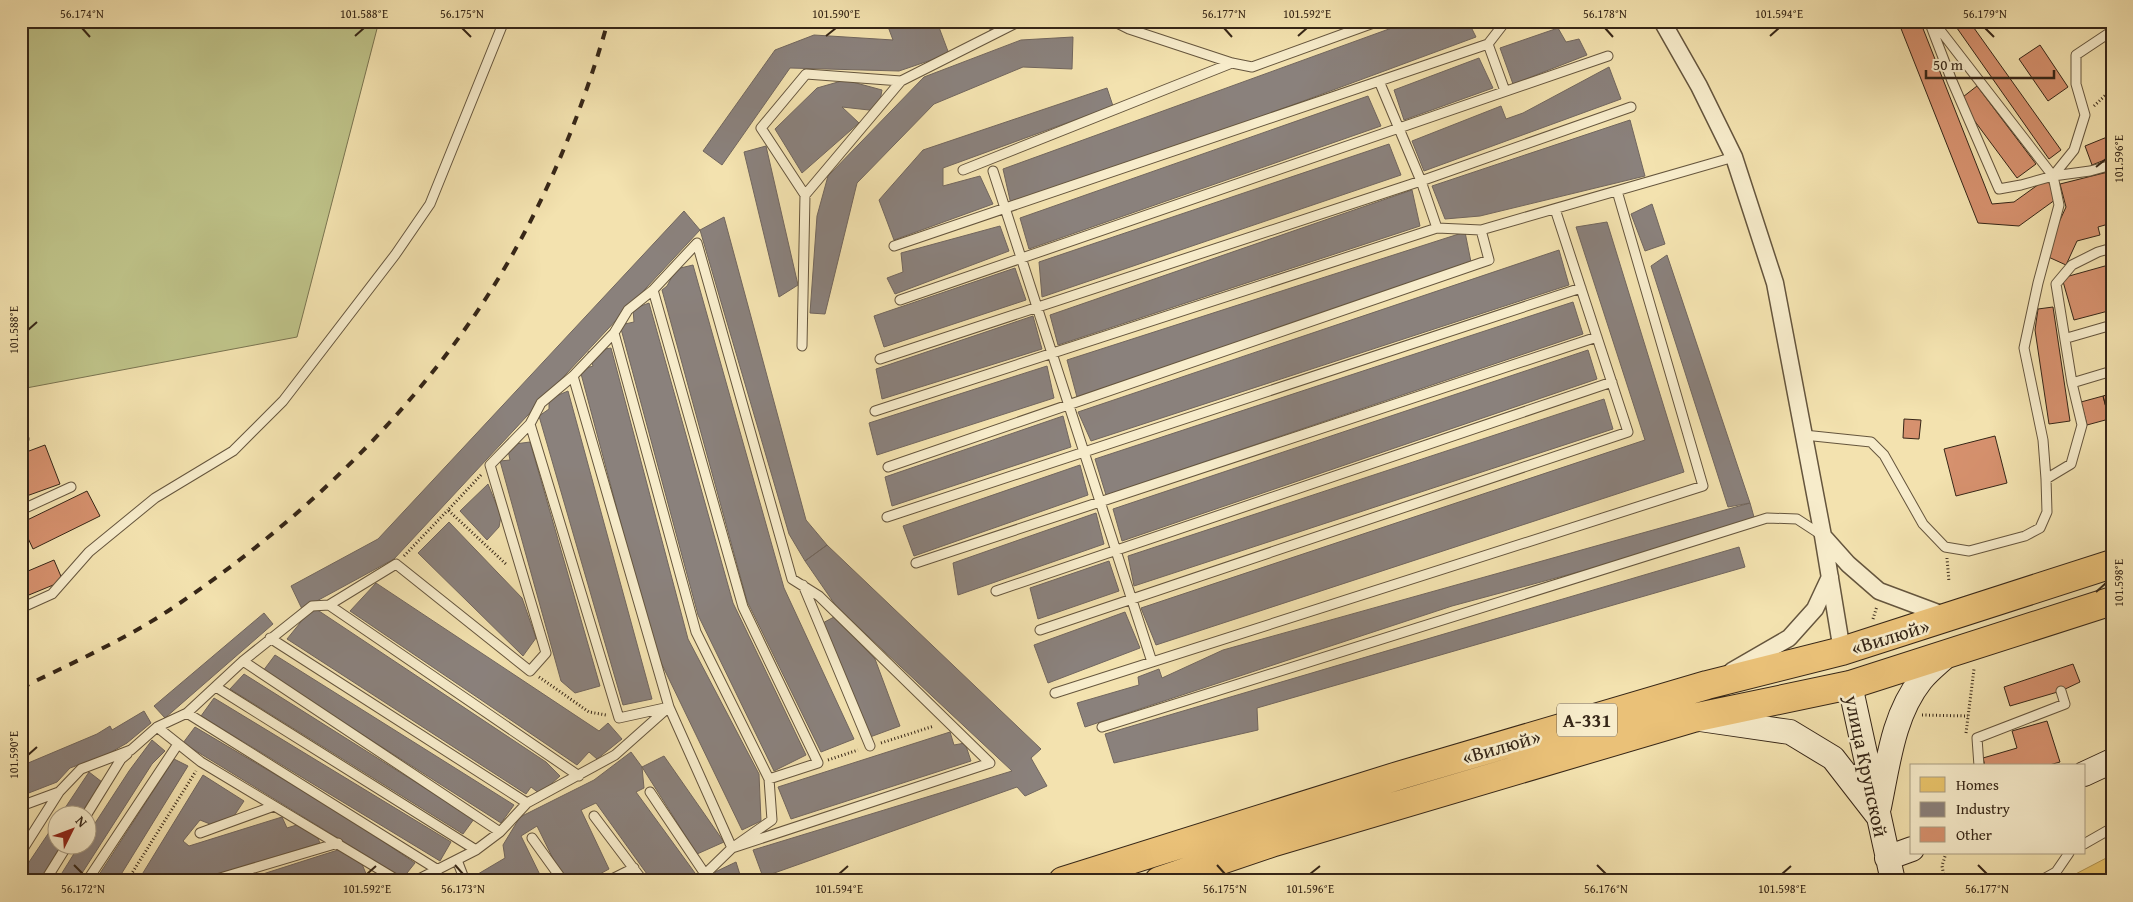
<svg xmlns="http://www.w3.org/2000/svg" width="2133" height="902" font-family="'Gentium Book Plus',serif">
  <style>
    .green { fill: #bec288; stroke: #7a7450 }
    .homes { fill: #e9c46a; stroke: #b39551 }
    .industry { fill: #8a817c; stroke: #71665e }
    .building { fill: #d6916e; stroke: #362617 }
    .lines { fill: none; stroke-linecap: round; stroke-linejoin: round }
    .lane-casing { stroke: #65553d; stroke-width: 11 }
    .street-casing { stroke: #65553d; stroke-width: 19 }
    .secondary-casing { stroke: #362617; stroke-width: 26 }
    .highway-casing { stroke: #362617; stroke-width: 30 }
    .path { stroke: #362617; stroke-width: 3; stroke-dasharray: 1 2.5; stroke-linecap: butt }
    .lane { stroke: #f7eccb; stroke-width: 9 }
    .street { stroke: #f7eccb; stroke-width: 16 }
    .secondary { stroke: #f7eccb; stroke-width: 24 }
    .highway { stroke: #eac178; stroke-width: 28 }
    .rail { stroke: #362617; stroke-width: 4; stroke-dasharray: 9 9; stroke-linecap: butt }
    .ticks { fill: none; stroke: #362617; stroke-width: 2 }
    .labels { text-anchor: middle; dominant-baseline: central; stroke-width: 5; stroke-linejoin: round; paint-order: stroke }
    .shield { fill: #f7eccb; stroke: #70614d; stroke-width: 1 }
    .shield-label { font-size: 19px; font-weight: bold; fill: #362617 }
    .street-label { font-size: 20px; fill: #362617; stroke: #f7eccb }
    .neatline { fill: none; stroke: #362617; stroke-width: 2 }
    .ticks-label { font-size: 12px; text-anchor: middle; fill: #362617 }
  </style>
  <rect width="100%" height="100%" fill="#f3e2af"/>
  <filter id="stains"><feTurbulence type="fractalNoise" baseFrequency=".004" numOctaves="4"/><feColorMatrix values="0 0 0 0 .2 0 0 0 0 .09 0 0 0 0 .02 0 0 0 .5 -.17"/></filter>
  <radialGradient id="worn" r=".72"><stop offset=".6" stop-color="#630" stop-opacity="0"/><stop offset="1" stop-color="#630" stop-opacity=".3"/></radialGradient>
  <!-- green -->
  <path class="green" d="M21 21H379L297 337 21 389Z"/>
  <!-- homes -->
  <path class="homes" d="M2112 855V881H2067L2066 879Z"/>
  <!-- industry -->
  <path class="industry" d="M990 21H1008V28L990 31Z
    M1337 21H1357L1339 29Z
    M1411 21H1468L1476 37 1012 209 1003 169Z
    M937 22 949 54 899 71 790 68 722 165 703 151 775 50 814 35 893 40 887 24Z
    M1558 28 1566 42 1579 39 1587 55 1513 84 1500 48Z
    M1073 37 1072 69 1023 67 934 104 857 183 825 314 810 313 817 216 828 176 924 77 1021 40Z
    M1479 58 1493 88 1404 120 1394 90Z
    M1609 67 1621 99 1424 171 1412 141 1501 106 1506 119 1523 113Z
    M845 80 882 90 878 111 842 107 859 123 802 173 775 129 817 88Z
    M1107 88 1113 106 943 168V186L980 176 993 204 894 240 879 200 923 150Z
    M1368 96 1381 126 1029 249 1020 218Z
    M1630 120 1645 176 1480 216 1445 219 1432 186Z
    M1389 144 1401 175 1042 297 1039 262Z
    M766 146 798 285 779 297 744 152Z
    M1412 190 1420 226 1058 345 1050 315Z
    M1652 204 1665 244 1645 251 1631 214Z
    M684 211 700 230 394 559 302 609 291 586 378 539Z
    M724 217 806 520 827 545 805 561 789 534 700 230Z
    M1607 222 1684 472 1156 645 1141 608 1645 440 1576 227Z
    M1000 226 1009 251 895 294 887 278 903 272 901 253Z
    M1465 232 1471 262 1077 397 1067 360Z
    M1559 250 1569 285 1091 441 1078 412Z
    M1667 255 1750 503 1728 507 1651 266Z
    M693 265 784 588 854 739 821 752 747 601 662 290 667 286 676 269Z
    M1015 268 1026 300 884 347 874 316Z
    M1573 302 1583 334 1106 495 1095 459Z
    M649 303 733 603 806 755 774 771 698 615 620 325 634 322 633 309Z
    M1033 316 1042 349 882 399 876 369Z
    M611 348 688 639 759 774 761 821 742 830 654 648 580 370 593 366 588 352Z
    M1588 350 1597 379 1122 541 1113 509Z
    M1047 366 1054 398 877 455 869 423Z
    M568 391 652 699 623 705 539 416 549 409V399Z
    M1604 399 1613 429 1134 586 1128 556Z
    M1063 416 1071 447 892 506 885 477Z
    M530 442 600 686 575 693 561 681 500 461 510 460 507 445Z
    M1080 465 1088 495 914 556 903 526Z
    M488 484 501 516 499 527 487 540 460 511Z
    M1750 503 1756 524 1452 606 1085 727 1077 703 1139 685 1138 677 1159 669 1162 678 1223 650Z
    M1096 513 1104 544 958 595 953 563Z
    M449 522 522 598 536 638 523 656 418 553Z
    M827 545 1041 749 1031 758 1047 786 1025 796 1017 787 763 877 753 850 1012 771 836 606 805 561Z
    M1739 547 1745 567 1257 708 1258 730 1114 763 1105 734Z
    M1109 561 1119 591 1038 619 1030 588Z
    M376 583 599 731 608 723 622 739 597 759 589 752 577 765 350 611Z
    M313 607 546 762 560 776 540 794 531 787 526 794 287 639Z
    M1125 612 1140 648 1048 683 1034 645Z
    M264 613 273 624 165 718 154 706Z
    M834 617 875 659 900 726 870 737 819 625Z
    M275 655 514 805 501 823 263 671Z
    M244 674 474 819 463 834 230 689Z
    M214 698 451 842 440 861 201 716Z
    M144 711 151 723 127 743 106 755 70 768 57 782 21 796V766L97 734 110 726 112 730Z
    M195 727 347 817 415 863 403 878 183 743Z
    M950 732 954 745 965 743 971 761 791 819 778 787Z
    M152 740 165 751 152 764 77 881H57L80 844H88V834L129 771Z
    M631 752 642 767 644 788 636 792 695 873 684 881H652L596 803 581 810 609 869 587 881H564L537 826 521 836 543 881H480L478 874 505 858 503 845 520 817 594 780Z
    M664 756 724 842 697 854 642 767Z
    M174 759 188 766 117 881H95Z
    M89 772 102 782 82 814H61Z
    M203 775 244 801 234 816 210 824 200 820 183 841 189 846 282 817 287 828 303 823 314 830 320 843 195 881H138Z
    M58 819V844H62L39 881H21V874Z
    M341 849 362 864 369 881H241Z
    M736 862 742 881H715V872Z"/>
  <!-- building -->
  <path class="building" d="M1898 21H1920L1992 204 2014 202 2046 179 2059 197 2019 226 1978 223Z
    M1952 21H1969L2061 150 2049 159Z
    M2040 45 2068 87 2048 101 2019 59Z
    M1977 86 2036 164 2017 178 1959 100Z
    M2112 135V157L2092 165 2085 146Z
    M2112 171V223L2098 227 2100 235 2077 241 2066 265 2044 255 2066 207 2060 184Z
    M2112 264V310L2074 320 2062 278Z
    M2053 307 2070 421 2049 424 2035 330 2038 309Z
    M2112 393V419H2109L2103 396Z
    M2103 396 2109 419 2087 425 2081 402Z
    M1904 419 1921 420 1919 439 1903 438Z
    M1995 436 2007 483 1956 496 1944 449Z
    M45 445 60 484 21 498V454Z
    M87 491 100 516 33 549 21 523Z
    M54 560 63 581 24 597 21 589V574Z
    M2073 664 2080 682 2061 691 2010 706 2004 687Z
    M2047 721 2060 762 2046 766H1985L1983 758 2017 748 2012 731Z"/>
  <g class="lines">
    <!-- lane casing -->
    <g class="lane-casing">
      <path id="lane" d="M1113 21 1129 29 1232 63 1252 67 1379 21
        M1933 21 2053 176
        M1488 44 1505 91
        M963 170 1232 63
        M993 171 1152 662
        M2053 176 2074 150 2085 115 2076 84V55L2112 31
        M2053 176 2090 171 2112 165
        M805 195 761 128 806 74 901 81
        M1481 230 1437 228 1421 181 1631 107
        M894 246 1488 44 1505 22
        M900 300 1608 56
        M614 333 696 632 769 779 818 763 743 607 653 290
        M2067 338 2112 325
        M802 346 805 195 901 81 1020 21
        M880 359 1421 181 1379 81
        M2072 383 2056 284 2072 265 2098 252 2112 248
        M875 411 1437 228
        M530 424 619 718 669 707 573 376
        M1804 435 1871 442 1884 455 1923 524 1945 547 1969 551 2025 536 2040 528 2047 512 2046 479 2043 440 2024 348 2038 283 2059 205 2053 176 2021 185 1999 189 1952 81 1929 21
        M21 440 24 439
        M888 467 1489 260 1481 230 1734 157
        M2046 479 2071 464 2082 425 2072 383 2112 371
        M21 510 71 487
        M887 517 1581 288
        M916 563 1597 337
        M803 585 870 746
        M996 591 1612 382
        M329 605 579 776
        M21 608 52 594 89 552 155 498 233 451 283 401 395 255 430 204 504 21
        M1040 630 1628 432 1555 209
        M270 638 527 803
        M243 661 500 832
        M216 687 476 850
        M1055 693 1703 486 1617 191
        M187 713 438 870
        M157 727 201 762 399 881
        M1102 727 1767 518 1797 519 1823 536
        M1979 766 1977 738 2065 704 2061 691
        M650 792 705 874
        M21 806 59 792 81 769 131 750 157 727 187 713 243 661 312 606 329 605 396 564 530 671 546 653 490 465 530 424 541 403 573 376 614 333 628 310 653 290 697 243 792 579 819 596 990 763 732 848 698 881
        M87 814 121 759 127 754
        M594 816 643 881
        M200 833 274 806
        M532 838 563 881
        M2084 844 2112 828
        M21 852 59 792
        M457 860 465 881
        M45 881 68 844
        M87 881 178 744
        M210 881 338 843
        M415 881 476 850 500 832 527 803 615 755 669 707 732 848 772 820 769 779
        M608 881 634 868
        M2040 881 2056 872 2069 853"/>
    </g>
    <!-- street casing -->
    <g class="street-casing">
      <path id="street" d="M1662 21 1699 86 1734 157 1775 283 1823 536 1842 651
        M1823 536 1848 564 1879 591 1946 616
        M1732 671 1789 638 1815 609 1830 577"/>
    </g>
    <!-- secondary casing -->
    <g class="secondary-casing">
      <path id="secondary" d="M1850 685 1893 881
        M1700 719 1790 732 1833 758 1878 816
        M2084 774 2112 761
        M1879 807C1888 764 1893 715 1921 680 1929 670 1940 662 1949 653
        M1887 858 1912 849"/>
    </g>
    <!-- highway casing -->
    <g class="highway-casing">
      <path id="highway" d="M1063 881 1401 775 1707 685 1842 651 2112 564
        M1159 881 1274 842 1693 718 1850 685 2112 601"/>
    </g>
    <!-- path -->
    <path class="path" d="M2094 106 2112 89
      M481 475 448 510 507 565
      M404 556 448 510
      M1947 558 1949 582
      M1873 619 1877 606
      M539 677 589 712 606 715
      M1922 715 1968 716
      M1966 733 1974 669
      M881 743 934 726
      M828 760 858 750
      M127 881 196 771
      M1945 881 1942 866 1946 853"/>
    <!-- lane -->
    <use href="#lane" class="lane"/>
    <!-- street -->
    <use href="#street" class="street"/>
    <!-- secondary -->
    <use href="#secondary" class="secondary"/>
    <!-- highway -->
    <use href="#highway" class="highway"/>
    <!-- rail -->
    <path class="rail" d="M21 688C70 664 122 641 168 611 293 528 407 421 488 295 542 211 581 117 608 21"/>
  </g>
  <!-- ticks -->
  <path class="ticks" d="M82 28 90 37M462 28 471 37M1224 28 1232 37M1605 28 1613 37M1985 28 1994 37M355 36 364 28M826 36 836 28M1298 36 1307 28M1770 36 1779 28M2096 167 2106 159M28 330 37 322M2096 592 2106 583M28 755 37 747M74 865 83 874M455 865 463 874M1217 865 1225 874M1597 865 1606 874M1978 865 1987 874M367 874 376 866M839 874 848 866M1310 874 1320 866M1782 874 1791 866"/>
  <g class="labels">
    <!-- shield labels -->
    <rect class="shield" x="1557" y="703.5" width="60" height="33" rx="4"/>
    <g class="shield-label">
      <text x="1587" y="720">А-331</text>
    </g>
    <!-- street labels -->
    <g class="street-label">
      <text transform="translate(1890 636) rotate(-17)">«Вилюй»</text>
      <text transform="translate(1501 746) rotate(-16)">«Вилюй»</text>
      <text transform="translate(1867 766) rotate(78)">улица Крупской</text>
    </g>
  </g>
  <!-- margin -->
  <rect width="2133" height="902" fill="none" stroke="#f3e2af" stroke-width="55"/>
  <!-- legend -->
  <rect x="1910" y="764" width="175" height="90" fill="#f7eccb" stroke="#aa9d83"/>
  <rect x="1920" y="777" width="25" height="15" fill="#e9c46a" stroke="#aa9d83"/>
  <text x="1956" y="790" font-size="15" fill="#362617">Homes</text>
  <rect x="1920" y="802" width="25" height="15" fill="#8a817c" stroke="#aa9d83"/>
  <text x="1956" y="814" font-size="15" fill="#362617">Industry</text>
  <rect x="1920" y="827" width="25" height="15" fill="#d6916e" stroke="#aa9d83"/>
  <text x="1956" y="840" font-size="15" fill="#362617">Other</text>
  <!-- north arrow -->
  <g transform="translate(72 830) rotate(48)"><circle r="24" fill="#f7eccb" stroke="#aa9d83"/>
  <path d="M0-4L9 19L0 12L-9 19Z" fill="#8f2418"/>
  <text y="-8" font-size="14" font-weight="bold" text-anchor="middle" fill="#362617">N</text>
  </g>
  <!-- scale -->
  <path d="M1926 70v8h128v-8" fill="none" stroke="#362617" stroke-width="2.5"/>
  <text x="1933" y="70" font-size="15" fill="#362617" stroke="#f7eccb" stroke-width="4" paint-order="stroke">50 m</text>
  <rect x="28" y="28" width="2078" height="846" class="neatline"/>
  <g class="ticks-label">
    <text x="82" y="18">56.174°N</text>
    <text x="364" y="18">101.588°E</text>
    <text x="462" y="18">56.175°N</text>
    <text x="836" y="18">101.590°E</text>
    <text x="1224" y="18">56.177°N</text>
    <text x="1307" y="18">101.592°E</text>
    <text x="1605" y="18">56.178°N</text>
    <text x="1779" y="18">101.594°E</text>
    <text x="1985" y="18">56.179°N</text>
    <text transform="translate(2119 159) rotate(-90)" y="4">101.596°E</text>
    <text transform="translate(14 330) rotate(-90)" y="4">101.588°E</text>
    <text transform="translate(2119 583) rotate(-90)" y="4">101.598°E</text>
    <text transform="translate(14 755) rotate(-90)" y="4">101.590°E</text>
    <text x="83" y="893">56.172°N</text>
    <text x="367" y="893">101.592°E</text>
    <text x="463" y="893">56.173°N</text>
    <text x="839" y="893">101.594°E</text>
    <text x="1225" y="893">56.175°N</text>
    <text x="1310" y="893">101.596°E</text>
    <text x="1606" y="893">56.176°N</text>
    <text x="1782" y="893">101.598°E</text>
    <text x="1987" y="893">56.177°N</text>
  </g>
  <rect width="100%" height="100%" filter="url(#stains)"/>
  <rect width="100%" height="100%" fill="url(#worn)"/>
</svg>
